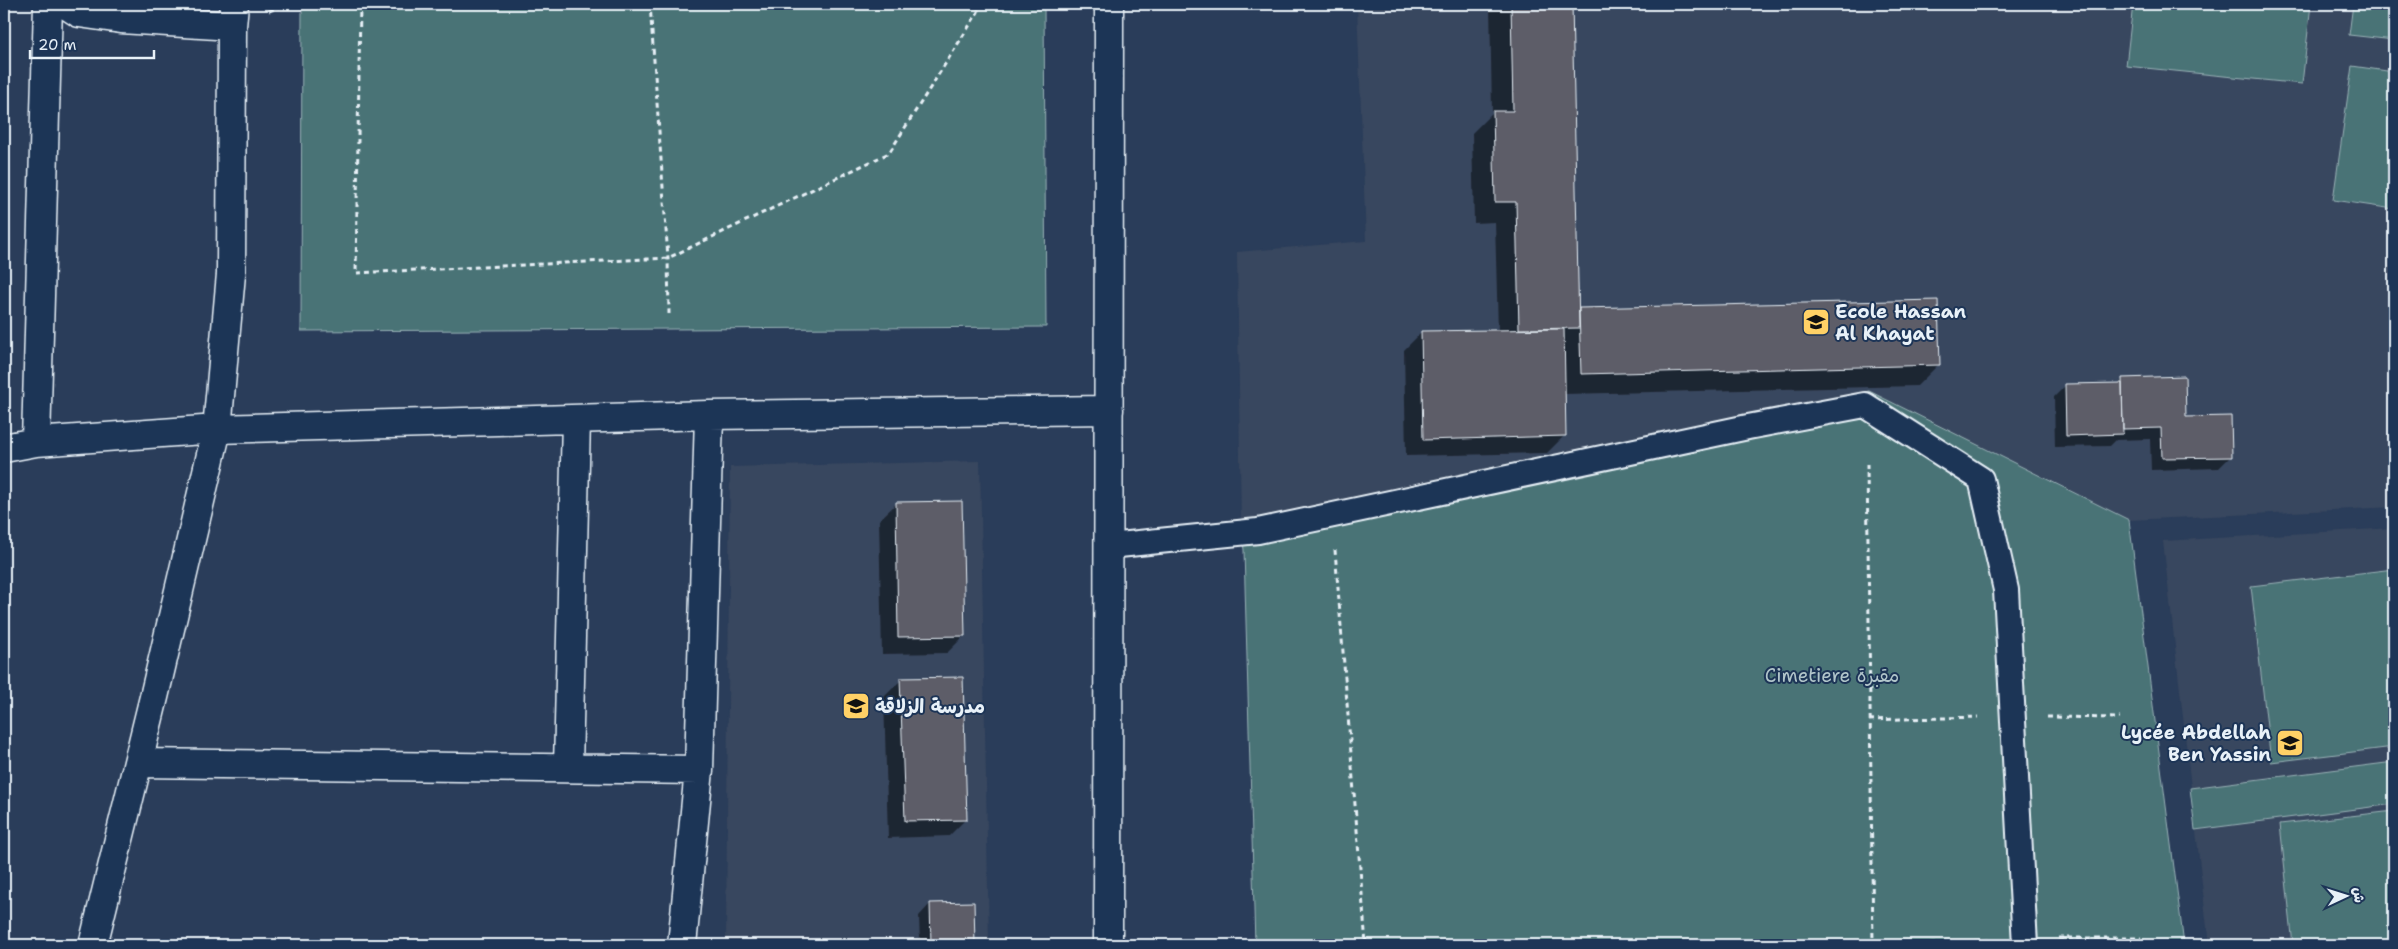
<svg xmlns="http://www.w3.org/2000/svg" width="2398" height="949" font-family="'Shantell Sans','Playpen Sans Arabic',sans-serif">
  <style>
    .built { fill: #39475e }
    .green { fill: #4a7376; stroke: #99b2b7 }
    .shadow { fill: #0007 }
    .building { fill: #5d5d68; stroke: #e8f1f8 }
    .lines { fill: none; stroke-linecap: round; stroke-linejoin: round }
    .service-casing { stroke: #e8f1f8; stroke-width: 28 }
    .minor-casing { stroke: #e8f1f8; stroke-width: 31 }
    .path { stroke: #e8f1f8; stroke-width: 3; stroke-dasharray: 5 4; stroke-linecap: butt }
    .service { stroke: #1d3557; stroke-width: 24 }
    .minor { stroke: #1d3557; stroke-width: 28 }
    .labels { text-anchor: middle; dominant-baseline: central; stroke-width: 4; stroke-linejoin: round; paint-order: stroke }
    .poi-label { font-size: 19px; font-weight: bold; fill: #e8f1f8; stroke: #1d3557; text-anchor: start }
    .park-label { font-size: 19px; fill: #b1c5ca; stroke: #1d3557 }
  </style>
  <rect width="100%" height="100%" fill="#2a3d5a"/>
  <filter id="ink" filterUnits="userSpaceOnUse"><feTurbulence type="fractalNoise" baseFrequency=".02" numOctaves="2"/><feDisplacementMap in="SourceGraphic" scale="10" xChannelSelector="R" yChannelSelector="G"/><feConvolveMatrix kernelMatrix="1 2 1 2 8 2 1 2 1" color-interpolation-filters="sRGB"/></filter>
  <g filter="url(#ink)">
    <!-- built -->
    <path class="built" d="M1357 4H2394V507L2129 520 1868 391 1241 523 1237 252 1366 241Z
      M980 461 989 945H726L730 467Z
      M2394 528V945H2209L2163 541Z"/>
    <!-- green -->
    <path class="green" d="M302 4H1044L1046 327 301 331Z
      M2133 4H2311L2302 84 2126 66Z
      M2353 4H2394V40L2349 35Z
      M2352 66 2394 72V209L2333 200Z
      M1869 391 2129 520 2184 945H1255L1244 550 1241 523Z
      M2394 569V747L2271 762 2251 586Z
      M2394 762V804L2195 830 2190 788Z
      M2394 811V945H2293L2280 824Z"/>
    <!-- shadow -->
    <path class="shadow" d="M1490 4H1571L1577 309 1937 301 1938 365 1917 386 1564 394V436L1547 453 1406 456 1404 350 1421 333 1498 331 1495 222 1474 223 1472 133 1492 113Z
      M2123 379 2185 418 2231 456 2219 468 2151 470 2150 439 2116 440 2110 446 2055 447 2054 397 2066 385 2118 384Z
      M896 504 964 636 947 653 882 654 879 520Z
      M901 680 966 819 949 836 888 838 884 697Z
      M973 903 974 945H920L919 916 930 904Z"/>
    <!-- building -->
    <path class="building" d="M1511 4H1572L1579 328 1519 329 1516 202H1495L1493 111H1513Z
      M1938 300 1940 365 1581 374 1579 308Z
      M1564 329 1566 436 1423 440 1421 331Z
      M2185 376 2186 417 2231 416 2232 457 2162 458 2161 428 2123 429 2122 378Z
      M2122 383 2123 434 2066 436 2065 384Z
      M962 501 965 636 898 637 896 502Z
      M963 677 967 820 905 821 900 678Z
      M974 902 975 945H931L930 903Z"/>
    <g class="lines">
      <!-- service casing -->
      <g class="service-casing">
        <path id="service" d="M1109 546 1258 531 1748 427 1865 405 1981 479 2006 590 2025 945"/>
      </g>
      <!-- minor casing -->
      <g class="minor-casing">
        <path id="minor" d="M65 4 79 13 121 19 232 26
          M36 442 48 4
          M4 448 36 442 217 429 709 415 1109 410
          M138 763 699 770
          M568 768 576 419
          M93 945 154 697 217 429 231 274 232 26 234 4
          M682 945 699 770 709 415
          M1108 945 1109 4"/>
      </g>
      <!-- path -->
      <path class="path" d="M360 4 356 273 668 258 889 153 978 12V4
        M650 4 668 258 669 314
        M269 11 287 4
        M1867 464 1873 945
        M1335 550 1366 945
        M2047 717 2120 718
        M1869 720 1978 717
        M2059 938H2141
        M1921 945 1991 940"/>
      <!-- service -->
      <use href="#service" class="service"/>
      <!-- minor -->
      <use href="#minor" class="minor"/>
    </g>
  </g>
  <!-- icons -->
  <defs>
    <g id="school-square" transform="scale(1.4375)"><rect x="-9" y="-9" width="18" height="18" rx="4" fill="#ffd166" stroke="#1d3557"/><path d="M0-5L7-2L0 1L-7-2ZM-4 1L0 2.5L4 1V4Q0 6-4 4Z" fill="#111"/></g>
  </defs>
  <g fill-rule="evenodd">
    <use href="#school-square" x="1816" y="322"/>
    <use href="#school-square" x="856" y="706"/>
    <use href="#school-square" x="2290" y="743"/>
  </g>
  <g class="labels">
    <!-- poi labels -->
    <g class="poi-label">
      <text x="1835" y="311">Ecole Hassan<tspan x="1835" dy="22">Al Khayat</tspan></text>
      <text x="875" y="706">مدرسة الزلاقة</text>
      <text x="2271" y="732" text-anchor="end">Lycée Abdellah<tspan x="2271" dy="22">Ben Yassin</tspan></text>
    </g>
    <!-- park labels -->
    <g class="park-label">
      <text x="1832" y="675">Cimetiere مقبرة</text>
    </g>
  </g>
  <!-- margin -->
  <rect width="2398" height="949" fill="none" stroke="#1d3557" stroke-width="20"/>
  <rect x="10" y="10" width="2378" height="929" fill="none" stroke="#e8f1f8" stroke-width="2" filter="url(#ink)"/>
  <!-- north arrow -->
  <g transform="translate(2346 896) rotate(86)" stroke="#1d3557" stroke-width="4" paint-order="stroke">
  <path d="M0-4L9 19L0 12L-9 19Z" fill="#e8f1f8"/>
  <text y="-8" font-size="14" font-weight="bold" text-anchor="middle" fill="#e8f1f8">ش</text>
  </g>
  <!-- scale -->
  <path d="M30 50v8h124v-8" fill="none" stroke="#e8f1f8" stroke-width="2.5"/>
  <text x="38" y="50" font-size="15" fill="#e8f1f8" stroke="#1d3557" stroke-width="4" paint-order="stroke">20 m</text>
</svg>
